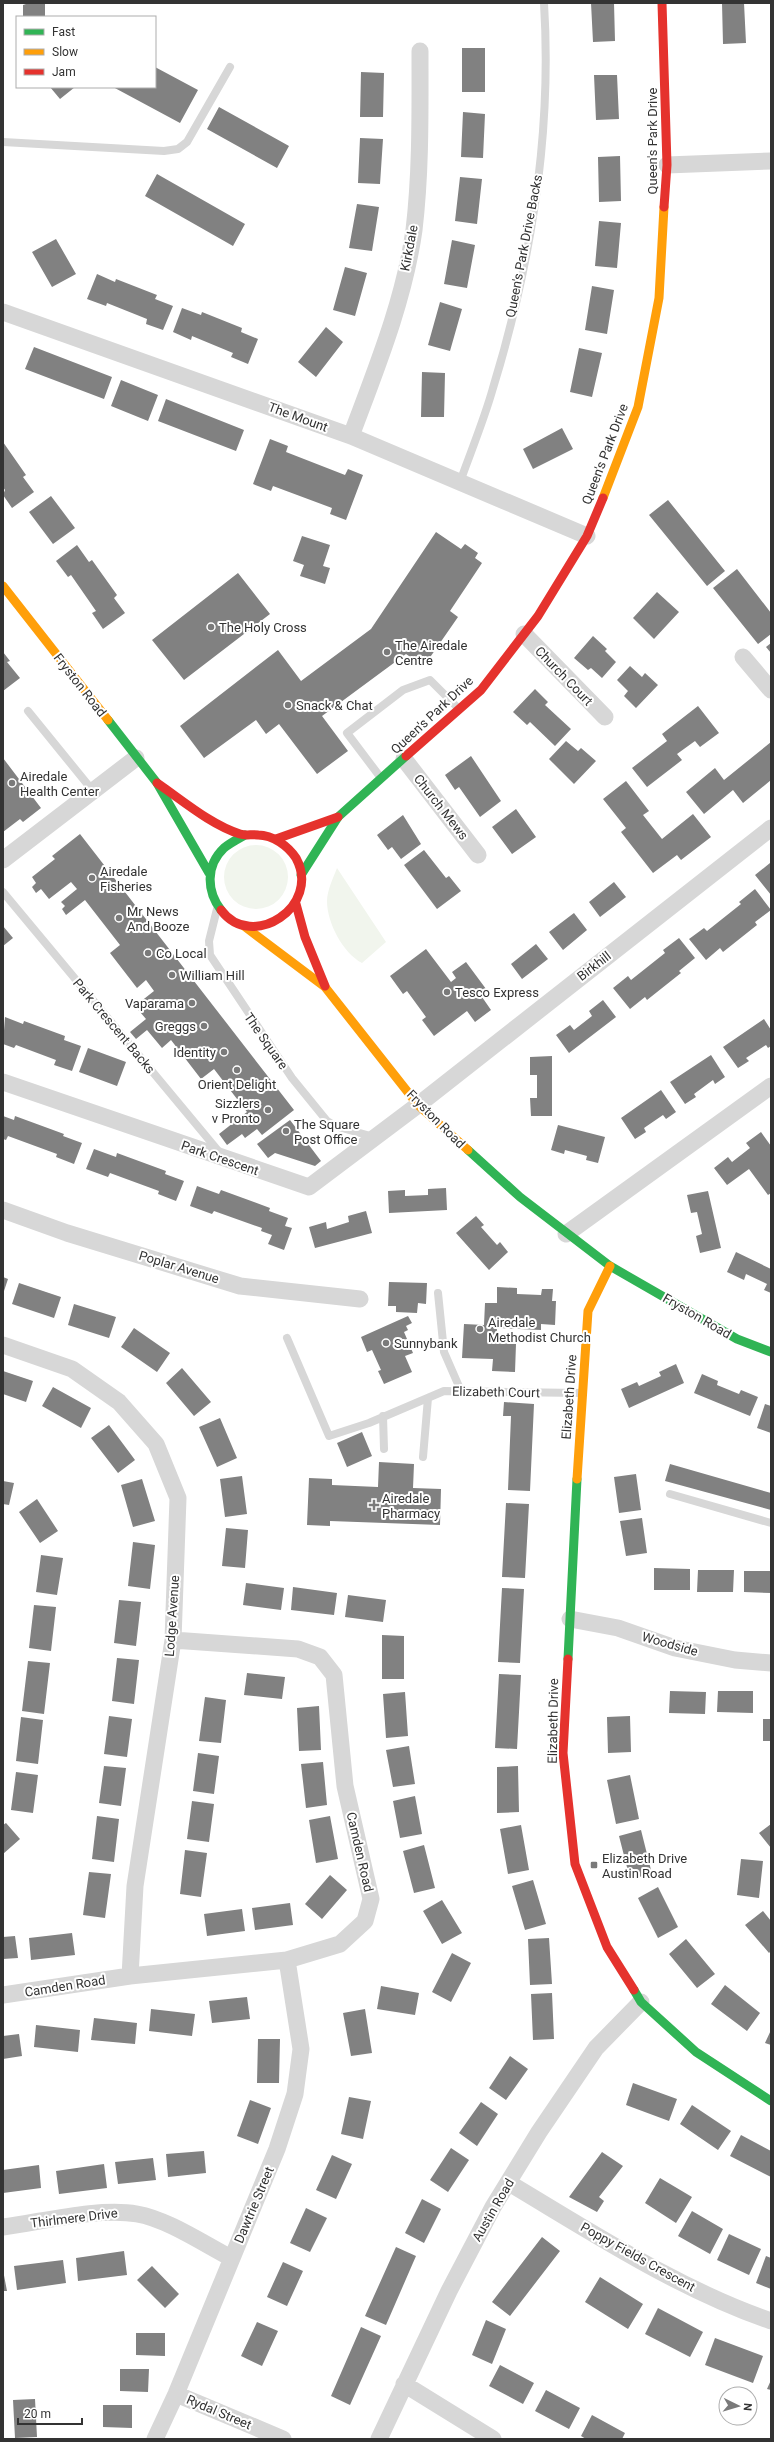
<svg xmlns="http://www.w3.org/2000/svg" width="774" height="2442" font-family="Roboto,sans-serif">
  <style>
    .green { fill: #f1f5ed }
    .building { fill: #818181 }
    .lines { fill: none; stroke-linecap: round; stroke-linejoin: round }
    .lane { stroke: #d7d7d7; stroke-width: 8 }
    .street { stroke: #d7d7d7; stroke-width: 17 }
    .fast { stroke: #30b455; stroke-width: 9 }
    .slow { stroke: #ff9f0a; stroke-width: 9 }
    .jam { stroke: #e5322d; stroke-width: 9 }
    .poi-dot { fill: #7a7a7a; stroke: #fff; stroke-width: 1.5 }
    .labels { text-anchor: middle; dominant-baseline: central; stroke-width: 4; stroke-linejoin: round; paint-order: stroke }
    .street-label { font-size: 13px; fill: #333; stroke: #fff }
    .poi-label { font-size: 13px; fill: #333; stroke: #fff; text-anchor: start }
  </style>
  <rect width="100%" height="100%" fill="#fff"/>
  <!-- green -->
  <path class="green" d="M224 877a32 32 0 1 1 64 0a32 32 0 1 1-64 0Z
    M337 868 386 942 362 963C343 953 327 923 327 901 327 891 333 878 337 868Z"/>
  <!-- building -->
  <path class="building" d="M29 3H45V17H23V5Z
    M591 3H614L615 41 593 42Z
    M722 3H744L746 43 723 44Z
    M462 48H485V92H462Z
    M155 67 198 90 180 123 113 87H155Z
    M361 72 384 73 383 117H360Z
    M594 75H617L619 119 596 120Z
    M50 87H75L60 99Z
    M219 107 289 146 277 168 207 129Z
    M463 112 485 114 483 158 461 157Z
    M360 138 383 139 380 184 358 183Z
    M620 156 621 201 599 202 598 157Z
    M157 174 245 224 233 246 145 196Z
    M460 177 482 179 477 224 455 221Z
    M357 204 379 207 372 251 349 248Z
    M599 221 621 223 617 268 595 266Z
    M56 239 76 274 52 287 32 252Z
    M452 240 475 245 467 288 444 284Z
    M345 267 367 273 355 316 333 310Z
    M97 274 115 282 116 279 157 295 155 299 173 306 163 330 146 324 147 319 107 303 106 306 87 299Z
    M592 286 614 290 607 334 585 330Z
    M440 302 462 309 450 351 428 345Z
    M182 308 201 315 202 312 242 328 241 332 258 339 248 364 231 357 233 353 192 336 191 340 173 332Z
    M326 327 343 342 316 377 298 362Z
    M34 347 112 377 104 399 25 369Z
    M579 348 602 353 592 397 570 392Z
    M422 372 445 373 444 417H421Z
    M121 380 158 395 148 421 111 406Z
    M166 399 244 430 236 451 158 421Z
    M562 428 573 449 533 469 523 449Z
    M270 439 288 446 286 452 345 475 348 469 363 475 346 520 330 514 332 508 273 486 271 491 253 484Z
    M3 442 26 475 23 477 34 492 12 508 3 495 5 490 3 487Z
    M51 496 75 528 53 544 29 512Z
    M668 500 725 571 707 586 649 515Z
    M436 532 461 549 465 544 478 553 475 558 482 563 450 611 458 617 424 666 406 654 322 716 348 751 317 774 279 724 266 734 256 720 204 758 180 726 278 650 301 681 371 629Z
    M302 536 330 545 323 566 330 568 325 584 300 576 304 565 293 561Z
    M77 545 89 562 92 560 117 595 114 598 125 613 103 629 92 613 96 611 71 575 68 577 56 561Z
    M737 569 771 613V634L758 644 713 588Z
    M238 573 270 614 184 680 152 640Z
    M657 592 679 612 654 639 633 618Z
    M593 636 607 649 605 651 616 662 602 678 591 668 588 670 574 658Z
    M771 643V653L766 647Z
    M3 652 10 661 7 662 20 678 3 691Z
    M630 666 642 677 645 673 658 685 636 708 624 696 628 691 617 680Z
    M535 689 548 702 545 705 571 729 555 746 530 722 527 725 513 712Z
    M698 706 719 733 700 747 695 741 677 754 682 760 647 787 632 768 667 741 662 734Z
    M566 741 578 751 581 748 596 761 574 784 549 759Z
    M771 742V780L743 803 733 790 704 814 686 792 715 768 724 780Z
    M471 756 501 801 480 817 459 787 455 790 445 775Z
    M3 758 41 808 23 822 20 819 3 832Z
    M626 781 649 811 643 815 662 839 693 814 711 837 681 860 677 855 653 873 621 832 626 828 603 799Z
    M516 809 536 837 512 854 492 827Z
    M403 815 421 844 401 859 392 847 388 850 377 835Z
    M80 834 294 1110 262 1135 257 1129 245 1138 242 1134 227 1145 219 1134 247 1112 214 1069 201 1079 171 1040 162 1048 147 1030 136 1039 130 1032 146 1019 135 1006 154 991 146 980 137 988 110 953 120 945 85 900 66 915 62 909 65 906 61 902 77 889 71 882 49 899 41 889 36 893 32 887 36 883 32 877 55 859 52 856Z
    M424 850 446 878 449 876 461 891 437 909 404 865Z
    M770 863 771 864V895L755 875Z
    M614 882 626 897 600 917 589 902Z
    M755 889 771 910 755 922 757 925 723 952 720 948 706 960 689 939 704 928 707 931 741 904 739 902Z
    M574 913 587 930 563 950 549 932Z
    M3 926 13 938 3 946Z
    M679 938 695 958 679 971 681 973 647 1000 645 997 630 1009 613 988 628 976 631 980 665 953 663 950Z
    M536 944 548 959 522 979 511 964Z
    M426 949 451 982 456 978 452 972 466 962 489 993 482 997 491 1010 475 1022 467 1011 434 1036 422 1020 426 1017 407 991 403 994 390 976Z
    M603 1000 616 1017 569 1053 556 1035 570 1025 574 1030 592 1016 589 1011Z
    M5 1017 23 1024 24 1021 65 1036 64 1040 81 1046 72 1071 54 1065 56 1060 16 1045 14 1048 3 1044Z
    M764 1019 771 1030V1046L768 1048 766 1045 746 1058 749 1061 738 1068 723 1047Z
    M88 1048 126 1062 117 1086 79 1072Z
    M711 1055 725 1077 715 1084 713 1080 694 1094 696 1097 685 1104 670 1082Z
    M552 1056V1116H531L530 1098H537V1075H530V1057Z
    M661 1090 676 1112 666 1119 663 1115 644 1128 646 1132 635 1139 621 1118Z
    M3 1116 14 1120 15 1116 64 1134 63 1136 82 1143 74 1164 56 1157 57 1154 8 1136 6 1140 3 1139Z
    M290 1120 321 1161 315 1166 275 1153 268 1158 257 1144Z
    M558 1125 605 1137 598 1163 586 1160 587 1156 565 1150 564 1154 551 1150Z
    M761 1132 771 1146V1193L768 1195 749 1169 727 1185 714 1168 728 1157 732 1162 750 1148 746 1143Z
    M94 1149 116 1157 117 1153 166 1171 165 1174 184 1181 176 1201 158 1194 159 1191 110 1173 108 1177 86 1169Z
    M197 1186 219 1194 221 1190 270 1208 269 1211 288 1218 285 1226 292 1228 284 1250 268 1244 272 1235 261 1231 262 1228 214 1211 212 1214 190 1206Z
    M446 1188 447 1210 389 1213 388 1191 405 1190V1196L428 1195V1189Z
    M708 1191 721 1248 700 1253 696 1236 702 1234 697 1212 691 1213 687 1195Z
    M366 1211 372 1233 315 1248 309 1227 326 1222 327 1229 349 1222 348 1216Z
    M476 1216 484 1225 481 1227 497 1245 500 1242 508 1252 489 1270 456 1233Z
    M736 1252 771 1269V1293L764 1290 767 1284 746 1274 744 1280 727 1272Z
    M3 1277 8 1279 3 1294Z
    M389 1282 427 1283 426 1304 418 1303 417 1313 396 1312V1306H388Z
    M19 1283 61 1297 54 1318 12 1304Z
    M497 1287 517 1288V1294L541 1295 542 1289H553L552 1301H556L555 1325 541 1324V1330L497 1328 496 1343 516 1344 515 1372 492 1371 493 1359 462 1358 464 1324 484 1325 485 1303H497Z
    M74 1304 116 1317 109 1338 68 1325Z
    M408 1316 412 1323 406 1326 408 1330 404 1332 413 1353 405 1356 412 1372 384 1384 378 1371 381 1370 372 1350 367 1352 361 1337Z
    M134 1328 170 1353 157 1372 121 1347Z
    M676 1364 684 1383 629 1408 621 1389 637 1382 639 1386 661 1376 659 1372Z
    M182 1368 211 1402 194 1416 166 1383Z
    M3 1371 33 1381 26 1402 3 1394Z
    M702 1374 718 1381 717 1385 739 1394 741 1390 758 1397 750 1416 694 1393Z
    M53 1387 91 1408 81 1428 42 1406Z
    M504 1402 534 1404 530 1491 508 1490 511 1416H503Z
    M765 1404 771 1406V1433L757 1428Z
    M220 1418 237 1458 217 1467 199 1427Z
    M109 1425 135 1460 118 1473 91 1438Z
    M362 1432 372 1456 347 1467 337 1443Z
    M379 1462 414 1464 413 1488 441 1489 440 1525 330 1521V1526L307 1525 309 1478 332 1479V1485L378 1487Z
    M670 1464 771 1493V1510L665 1481Z
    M636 1474 641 1510 619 1513 614 1477Z
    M242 1476 247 1514 225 1517 220 1479Z
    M142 1479 155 1521 133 1527 121 1485Z
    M3 1481 14 1483 9 1505 3 1504Z
    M37 1499 58 1531 40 1543 19 1512Z
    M506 1503 529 1504 525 1578 502 1577Z
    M642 1518 647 1553 626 1556 620 1521Z
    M226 1528 248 1530 245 1568 222 1566Z
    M133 1542 155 1545 150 1589 128 1586Z
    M41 1555 63 1558 57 1595 36 1592Z
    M654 1568 690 1569V1590H654Z
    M698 1570H734L733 1592H697Z
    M744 1571H771V1593L744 1592Z
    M246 1583 284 1588 281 1610 243 1605Z
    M293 1587 337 1593 334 1615 291 1610Z
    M502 1588 524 1589 520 1663 498 1662Z
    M348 1595 386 1600 383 1622 345 1617Z
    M119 1600 141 1602 136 1646 114 1643Z
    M34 1605 56 1607 51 1651 29 1648Z
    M382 1635 404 1636V1679H382Z
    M117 1658 139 1660 134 1704 112 1701Z
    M28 1661 50 1663 44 1714 22 1711Z
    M247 1673 285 1677 282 1699 244 1695Z
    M499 1674 521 1675 517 1749 495 1748Z
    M670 1691 706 1692 705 1714 669 1713Z
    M718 1691H753V1713L717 1712Z
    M405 1692 408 1736 386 1738 383 1694Z
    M205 1697 226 1700 221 1743 199 1741Z
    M319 1706 321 1750 299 1751 297 1708Z
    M109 1716 132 1719 127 1757 104 1754Z
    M630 1716 631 1752 608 1753 607 1717Z
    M21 1717 43 1720 38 1764 16 1761Z
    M763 1719H771V1741H763Z
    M409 1746 415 1784 393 1787 386 1750Z
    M198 1753 219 1756 214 1794 193 1791Z
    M323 1762 327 1805 306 1808 301 1764Z
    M104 1766 126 1768 121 1806 99 1803Z
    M518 1766 519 1812 497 1813V1767Z
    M16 1772 38 1775 33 1813 11 1810Z
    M630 1775 639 1819 616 1824 607 1780Z
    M415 1796 422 1834 400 1838 393 1801Z
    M192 1801 214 1804 209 1842 187 1839Z
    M97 1816 119 1819 114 1862 92 1859Z
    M330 1816 338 1859 316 1863 309 1820Z
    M6 1823 20 1839 3 1854V1825Z
    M771 1824V1848L759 1833Z
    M521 1825 529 1870 508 1874 500 1829Z
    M641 1830 652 1874 630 1879 619 1836Z
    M424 1845 435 1888 414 1893 403 1851Z
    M185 1850 207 1853 201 1897 180 1894Z
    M741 1859 763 1861 759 1898 737 1895Z
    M89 1872 111 1874 105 1918 83 1915Z
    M330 1875 347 1890 322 1919 305 1904Z
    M533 1880 546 1924 525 1930 512 1886Z
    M658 1887 678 1927 658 1938 638 1898Z
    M442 1900 462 1933 442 1944 423 1911Z
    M290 1903 293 1925 255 1930 252 1908Z
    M242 1909 245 1931 207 1936 204 1914Z
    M763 1911 771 1921V1951L769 1953 745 1925Z
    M72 1933 75 1955 31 1960 29 1938Z
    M15 1936 18 1958 3 1959V1937Z
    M549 1938 552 1984 530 1985 528 1939Z
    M686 1939 715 1974 697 1988 669 1954Z
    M452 1953 471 1963 451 2002 432 1992Z
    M725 1985 760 2013 747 2031 711 2004Z
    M381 1986 419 1993 415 2015 377 2009Z
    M552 1993 554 2039 533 2040 531 1994Z
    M247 1997 250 2019 212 2023 209 2001Z
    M151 2009 195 2014 192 2036 149 2031Z
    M365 2009 372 2053 351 2056 343 2013Z
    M94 2018 137 2023 135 2044 91 2040Z
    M36 2025 80 2030 78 2052 34 2047Z
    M771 2030V2045L765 2043Z
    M19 2034 22 2056 3 2059V2036Z
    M258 2039H280L279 2083H257Z
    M510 2056 528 2069 506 2100 489 2088Z
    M633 2083 677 2099 669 2121 626 2105Z
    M349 2097 371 2101 363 2139 341 2134Z
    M250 2100 271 2108 258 2144 237 2136Z
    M481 2102 498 2114 477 2146 459 2133Z
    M692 2105 731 2131 718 2150 680 2124Z
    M741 2135 771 2151V2177L730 2156Z
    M451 2148 469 2160 448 2192 430 2180Z
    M204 2151 206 2173 168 2177 166 2154Z
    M602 2152 623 2166 599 2197 604 2201 597 2212 569 2197Z
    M332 2155 352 2164 336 2199 316 2190Z
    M153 2158 156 2180 118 2184 115 2162Z
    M104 2164 107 2188 59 2194 56 2171Z
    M39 2165 41 2188 3 2193V2170Z
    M660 2178 692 2197 676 2223 645 2203Z
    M422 2199 441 2209 424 2243 405 2233Z
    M306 2208 327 2218 310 2252 290 2243Z
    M692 2211 723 2229 710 2254 678 2236Z
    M729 2234 761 2249 749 2275 717 2260Z
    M542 2237 560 2251 510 2316 492 2302Z
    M396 2247 416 2256 386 2325 365 2316Z
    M124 2251 127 2275 78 2281 76 2258Z
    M766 2256 771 2258V2289L756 2283Z
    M63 2260 66 2283 17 2290 14 2266Z
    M283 2262 303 2271 287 2306 267 2297Z
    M152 2266 179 2294 165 2308 137 2280Z
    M3 2270 7 2291H3Z
    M600 2277 643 2304 628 2329 585 2302Z
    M658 2308 703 2332 690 2357 645 2334Z
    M486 2320 506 2329 492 2364 472 2355Z
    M257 2322 278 2331 262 2366 241 2356Z
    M361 2327 381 2336 350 2405 331 2396Z
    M136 2333H165V2356L136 2355Z
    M715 2338 763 2356 753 2383 705 2365Z
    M500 2365 534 2383 523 2404 489 2386Z
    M120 2369H149L148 2392 120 2391Z
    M771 2380V2390L767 2389Z
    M546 2390 580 2408 569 2429 535 2411Z
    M35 2399 37 2437 15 2438 13 2400Z
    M103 2405H132V2428L103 2427Z
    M592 2415 625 2433 622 2439H586L581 2436Z"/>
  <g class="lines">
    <!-- lane -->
    <path class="lane" d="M3 142 164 151 178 149 187 142 230 67
      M460 482C471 451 484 420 493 388 531 264 552 132 544 3
      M28 711 93 791
      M381 778 347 733 403 690 430 680 458 708
      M3 892 220 1153
      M217 909 209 941 210 955 292 1078 327 1121 335 1126 374 1137
      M438 1293 444 1352 461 1391
      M287 1338 329 1436 369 1423 444 1391 580 1393
      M383 1416 384 1449
      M423 1457 428 1398
      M670 1494 771 1523"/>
    <!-- street -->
    <path class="street" d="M667 165 771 161
      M3 312 351 436 587 536
      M351 436C376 369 404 301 414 230 421 171 420 110 420 51
      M524 634 605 717
      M743 657 771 690
      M404 759 478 855
      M3 860 136 758
      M3 1082 309 1187 418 1105 771 828
      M3 1210 67 1233 240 1286 360 1299
      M566 1234 771 1086
      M3 1345 72 1369 119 1402 156 1444 178 1498 173 1640 135 1886 130 1976
      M570 1619 618 1628 675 1648 735 1660 771 1663
      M3 1995 130 1976 287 1960 340 1944 365 1921 371 1899 345 1786 334 1675 320 1657 298 1649 173 1640
      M509 2183C593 2233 678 2289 771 2321
      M3 2227C42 2222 99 2207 137 2214 167 2219 204 2244 231 2258
      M404 2384 493 2439
      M176 2394 283 2439
      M155 2439 176 2394 277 2149 295 2094 301 2049 287 1960
      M379 2439 449 2291 493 2207 539 2132 596 2048 641 2002"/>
    <!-- fast -->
    <path class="fast" d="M108 720 157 783 209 873
      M301 875 338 817 406 756
      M221 910C207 892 205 866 224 848 230 843 238 839 245 835
      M468 1150 520 1197 610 1266 737 1339 771 1352
      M568 1659 577 1479
      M634 1990 641 2002 696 2052 771 2101"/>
    <!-- slow -->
    <path class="slow" d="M603 498 638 407 659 298 664 207
      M3 586 108 720
      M244 926 325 987 418 1105 468 1150
      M577 1479 588 1311 610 1266"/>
    <!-- jam -->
    <path class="jam" d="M662 3 667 165 664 207
      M406 756 481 690 538 616 587 536 603 498
      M157 783C182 800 211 825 240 834 246 836 252 834 258 835 273 835 288 846 296 858 322 906 252 952 221 910
      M276 839 338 817
      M296 904 305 937 325 986
      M568 1659 563 1753 575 1864 607 1947 634 1990"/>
  </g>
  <!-- markers -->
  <g class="poi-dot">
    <circle cx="211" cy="627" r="4"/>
    <circle cx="387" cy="652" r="4"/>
    <circle cx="288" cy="705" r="4"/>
    <circle cx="12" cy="783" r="4"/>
    <circle cx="92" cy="878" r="4"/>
    <circle cx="119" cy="918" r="4"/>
    <circle cx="148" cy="953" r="4"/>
    <circle cx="172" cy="975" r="4"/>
    <circle cx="447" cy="992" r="4"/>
    <circle cx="192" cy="1003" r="4"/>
    <circle cx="204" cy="1026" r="4"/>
    <circle cx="224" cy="1052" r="4"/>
    <circle cx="237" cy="1070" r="4"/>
    <circle cx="268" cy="1110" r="4"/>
    <circle cx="286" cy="1131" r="4"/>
    <circle cx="480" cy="1329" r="4"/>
    <circle cx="386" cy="1343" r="4"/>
    <path d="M372 1499h4v4h4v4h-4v4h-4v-4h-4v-4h4z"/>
    <rect x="590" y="1861" width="8" height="8" rx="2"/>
  </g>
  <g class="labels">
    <!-- street labels -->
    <g class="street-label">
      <text transform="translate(652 141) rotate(-90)">Queen's Park Drive</text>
      <text transform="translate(524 246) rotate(-79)">Queen's Park Drive Backs</text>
      <text transform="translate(409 248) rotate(-79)">Kirkdale</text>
      <text transform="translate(298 417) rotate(20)">The Mount</text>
      <text transform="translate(605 454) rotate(-69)">Queen's Park Drive</text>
      <text transform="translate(564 676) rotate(46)">Church Court</text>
      <text transform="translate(80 685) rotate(52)">Fryston Road</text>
      <text transform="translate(432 715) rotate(-43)">Queen's Park Drive</text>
      <text transform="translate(441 807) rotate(52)">Church Mews</text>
      <text transform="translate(594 966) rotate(-38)">Birkhill</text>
      <text transform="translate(114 1026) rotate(50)">Park Crescent Backs</text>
      <text transform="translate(266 1041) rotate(55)">The Square</text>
      <text transform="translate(436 1119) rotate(45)">Fryston Road</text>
      <text transform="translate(220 1158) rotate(19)">Park Crescent</text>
      <text transform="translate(179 1267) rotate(17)">Poplar Avenue</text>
      <text transform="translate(697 1316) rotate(30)">Fryston Road</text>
      <text transform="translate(496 1392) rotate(1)">Elizabeth Court</text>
      <text transform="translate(569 1397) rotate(-86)">Elizabeth Drive</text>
      <text transform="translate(172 1616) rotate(-86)">Lodge Avenue</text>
      <text transform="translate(670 1644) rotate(16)">Woodside</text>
      <text transform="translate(553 1721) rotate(-89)">Elizabeth Drive</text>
      <text transform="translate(360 1852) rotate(77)">Camden Road</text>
      <text transform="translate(65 1986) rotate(-9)">Camden Road</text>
      <text transform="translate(254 2205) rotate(-67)">Dawtrie Street</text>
      <text transform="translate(493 2210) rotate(-60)">Austin Road</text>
      <text transform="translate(74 2218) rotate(-7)">Thirlmere Drive</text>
      <text transform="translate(638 2257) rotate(29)">Poppy Fields Crescent</text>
      <text transform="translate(219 2412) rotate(23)">Rydal Street</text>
    </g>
    <!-- poi labels -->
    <g class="poi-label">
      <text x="219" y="627">The Holy Cross</text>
      <text x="395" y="645">The Airedale<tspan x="395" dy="15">Centre</tspan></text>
      <text x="296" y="705">Snack &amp; Chat</text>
      <text x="20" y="776">Airedale<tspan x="20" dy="15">Health Center</tspan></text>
      <text x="100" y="871">Airedale<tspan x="100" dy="15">Fisheries</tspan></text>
      <text x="127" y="911">Mr News<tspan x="127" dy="15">And Booze</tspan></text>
      <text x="156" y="953">Co Local</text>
      <text x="180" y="975">William Hill</text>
      <text x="455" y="992">Tesco Express</text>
      <text x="184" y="1003" text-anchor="end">Vaparama</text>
      <text x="196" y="1026" text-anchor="end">Greggs</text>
      <text x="216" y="1052" text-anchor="end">Identity</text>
      <text x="237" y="1084" text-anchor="middle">Orient Delight</text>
      <text x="260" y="1103" text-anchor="end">Sizzlers<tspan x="260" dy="15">v Pronto</tspan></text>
      <text x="294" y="1124">The Square<tspan x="294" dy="15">Post Office</tspan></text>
      <text x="488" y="1322">Airedale<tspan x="488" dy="15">Methodist Church</tspan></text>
      <text x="394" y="1343">Sunnybank</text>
      <text x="382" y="1498">Airedale<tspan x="382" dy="15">Pharmacy</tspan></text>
      <text x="602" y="1858">Elizabeth Drive<tspan x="602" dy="15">Austin Road</tspan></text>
    </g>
  </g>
  <!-- border -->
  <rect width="774" height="2442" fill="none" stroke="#333333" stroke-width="8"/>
  <!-- legend -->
  <rect x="16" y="16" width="140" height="72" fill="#ffffff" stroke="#adadad"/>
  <rect x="24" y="29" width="20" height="6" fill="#30b455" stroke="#adadad"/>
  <text x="52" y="36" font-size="12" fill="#333333">Fast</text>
  <rect x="24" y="49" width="20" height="6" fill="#ff9f0a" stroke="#adadad"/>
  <text x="52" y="56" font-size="12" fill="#333333">Slow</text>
  <rect x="24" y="69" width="20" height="6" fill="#e5322d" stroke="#adadad"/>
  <text x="52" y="76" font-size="12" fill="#333333">Jam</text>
  <!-- north arrow -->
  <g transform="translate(738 2406) rotate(95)"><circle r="19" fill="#ffffff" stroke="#adadad"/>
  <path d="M0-3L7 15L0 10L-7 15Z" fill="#7a7a7a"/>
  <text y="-6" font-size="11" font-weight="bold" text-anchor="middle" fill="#333333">N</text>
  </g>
  <!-- scale -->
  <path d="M18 2418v6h64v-6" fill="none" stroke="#333333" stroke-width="2"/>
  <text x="24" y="2418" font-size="12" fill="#333333" stroke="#ffffff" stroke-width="3" paint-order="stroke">20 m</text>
</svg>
